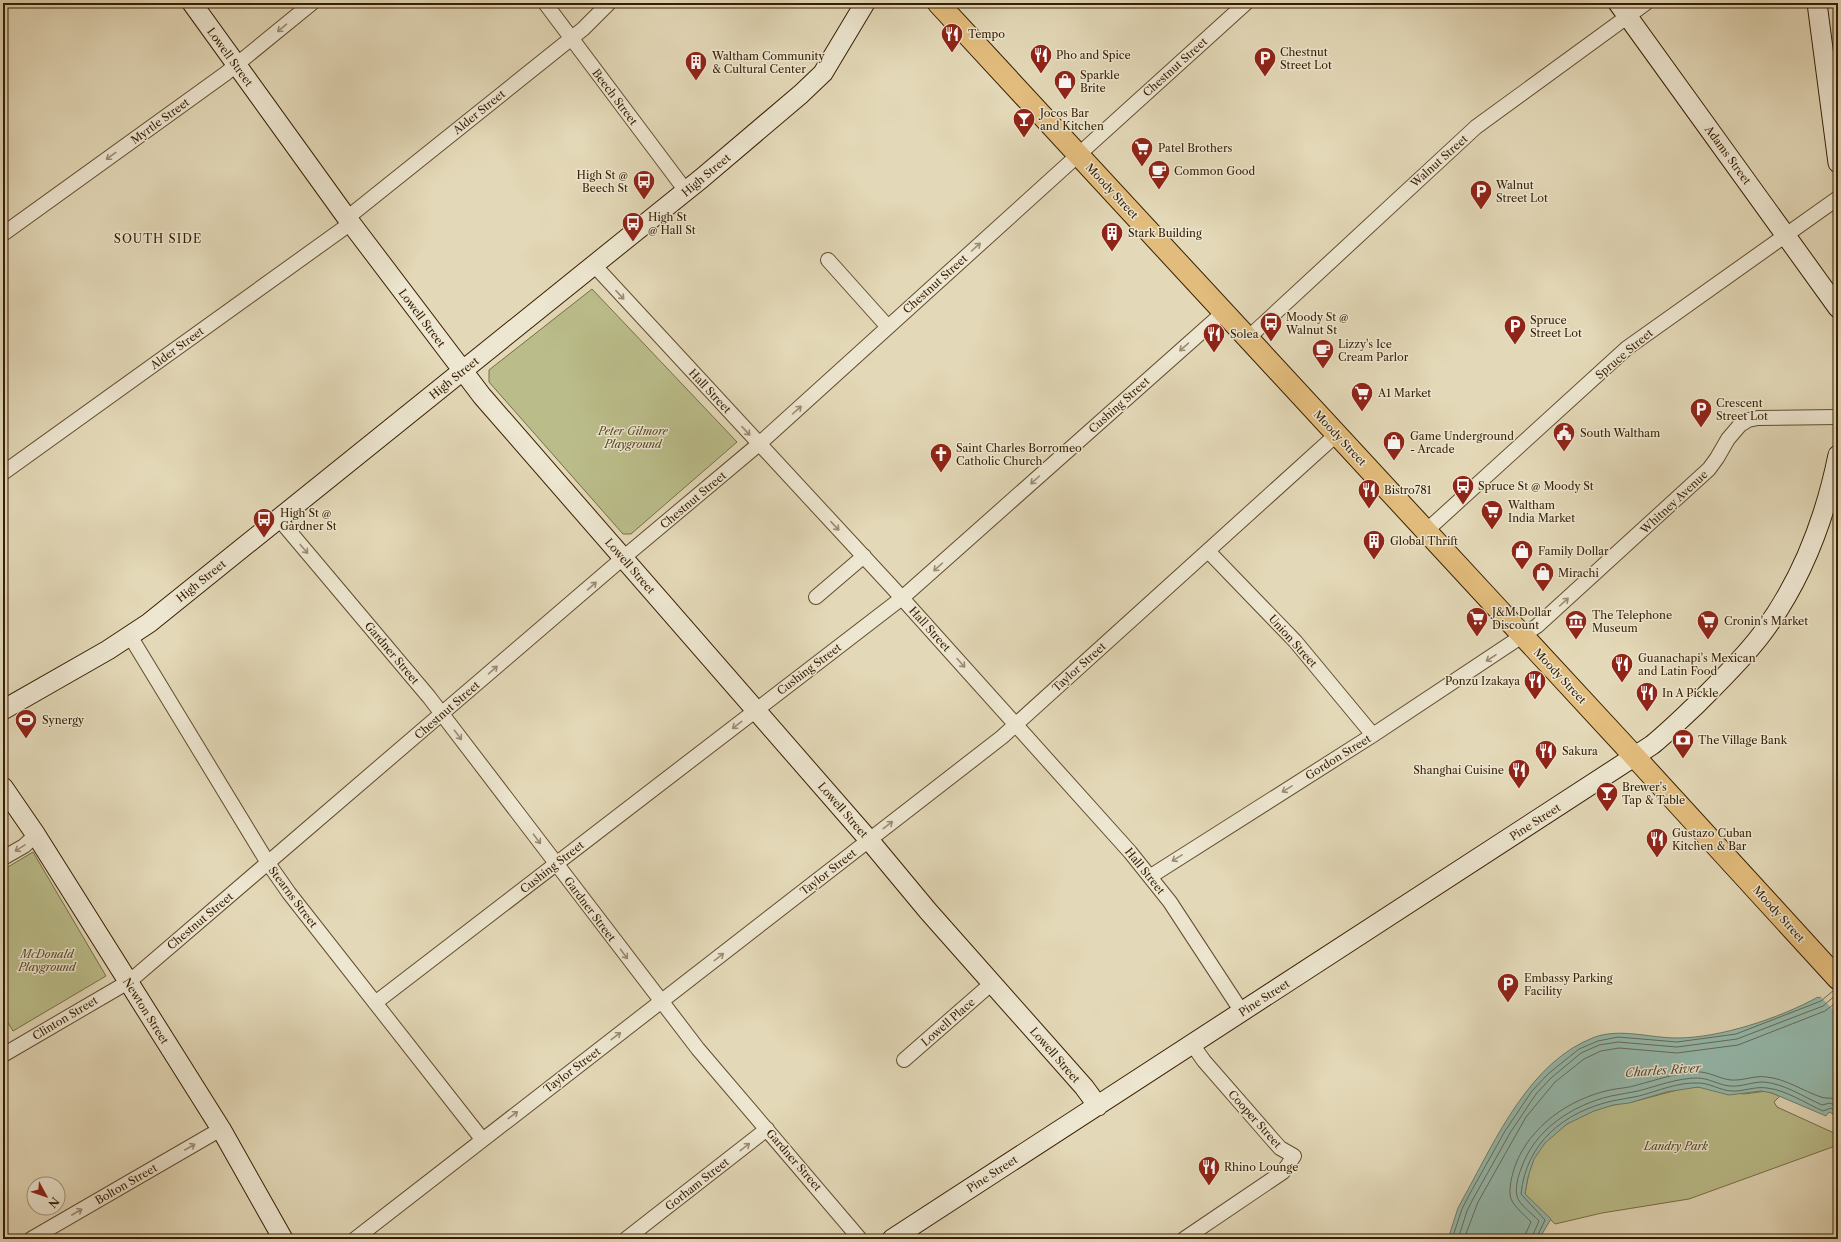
<svg xmlns="http://www.w3.org/2000/svg" width="1841" height="1242" font-family="'Libre Caslon Text',serif">
  <style>
    .green { fill: #babd8a; stroke: #786e46 }
    .water { fill: #95baae; stroke: #6f7c69 }
    .pier { fill: #e3d8b7 }
    .lines { fill: none; stroke-linecap: round; stroke-linejoin: round }
    .shore { stroke: #666c58; stroke-width: 1 }
    .street-casing { stroke: #624c2f; stroke-width: 16 }
    .secondary-casing { stroke: #371e02; stroke-width: 21 }
    .primary-casing { stroke: #371e02; stroke-width: 23 }
    .street { stroke: #ede6d0; stroke-width: 14 }
    .secondary { stroke: #ede6d0; stroke-width: 19 }
    .primary { stroke: #e2bc7c; stroke-width: 21 }
    .oneway { stroke: #9b8c73 }
    .labels { text-anchor: middle; dominant-baseline: central; stroke-width: 3; stroke-linejoin: round; paint-order: stroke }
    .poi-label { font-size: 11px; fill: #371e02; stroke: #ede6d0; text-anchor: start }
    .street-label { font-size: 11px; fill: #371e02; stroke: #ede6d0 }
    .park-label { font-size: 11px; font-style: italic; fill: #584624; stroke: #ede6d0 }
    .neighbourhood-label { font-size: 12px; letter-spacing: 1px; fill: #371e02; stroke: #ede6d0 }
    .water-label { font-size: 12px; font-style: italic; fill: #534d36; stroke: #ede6d0 }
  </style>
  <rect width="100%" height="100%" fill="#e3d8b7"/>
  <filter id="stains"><feTurbulence type="fractalNoise" baseFrequency=".005" numOctaves="4"/><feColorMatrix values="0 0 0 0 .2 0 0 0 0 .09 0 0 0 0 .02 0 0 0 .5 -.17"/></filter>
  <radialGradient id="worn" r=".72"><stop offset=".6" stop-color="#630" stop-opacity="0"/><stop offset="1" stop-color="#630" stop-opacity=".3"/></radialGradient>
  <!-- green -->
  <path class="green" d="M592 289 737 442 631 534H623L489 382V370Z
    M33 852 106 976 13 1031 3 1015V870Z
    M1689 1087H1704L1744 1094 1766 1091 1780 1096 1774 1102 1777 1107 1834 1133 1838 1131V1145L1689 1199 1602 1213 1555 1224 1525 1194C1527 1182 1529 1169 1534 1158 1549 1130 1584 1111 1614 1105 1620 1103 1626 1103 1632 1102 1651 1097 1669 1092 1689 1087Z"/>
  <!-- water -->
  <path class="water" d="M1838 981V1127L1833 1114 1829 1112 1826 1116 1772 1093 1761 1091 1729 1095 1698 1087 1666 1092 1629 1103 1613 1105 1594 1111 1567 1124 1545 1143 1534 1159 1528 1177 1525 1194 1551 1219 1539 1239H1448L1458 1208 1465 1195C1496 1139 1530 1061 1595 1037 1621 1028 1650 1038 1677 1038 1720 1038 1780 1018 1818 997L1819 998Z"/>
  <!-- pier -->
  <path class="pier" d="M1838 979V1015L1819 995Z"/>
  <g class="lines">
    <!-- shore -->
    <path class="shore" d="M1452 1239 1462 1209 1468 1197 1505 1131 1532 1091 1548 1074 1579 1049 1598 1041 1618 1037 1677 1042 1736 1034 1821 1001 1834 990
      M1458 1239 1467 1211 1473 1199 1510 1133 1536 1094 1551 1078 1581 1053 1599 1045 1618 1042 1677 1047 1737 1039 1823 1006 1838 993
      M1464 1239 1478 1202 1526 1117 1555 1082 1584 1059 1601 1051 1619 1048 1677 1053 1738 1045 1825 1011 1838 1001
      M1525 1239 1526 1233 1531 1222C1525 1215 1515 1208 1511 1199 1508 1190 1512 1175 1515 1166 1530 1126 1569 1099 1610 1090 1619 1088 1628 1088 1637 1085 1656 1080 1676 1073 1696 1072 1709 1071 1719 1079 1731 1080 1743 1081 1755 1075 1767 1077 1786 1079 1803 1091 1821 1097 1826 1099 1832 1097 1838 1100
      M1531 1239 1539 1221C1533 1214 1519 1205 1517 1196 1515 1188 1518 1176 1521 1169 1534 1130 1572 1105 1611 1096 1620 1094 1629 1093 1638 1091 1657 1086 1678 1078 1697 1078 1709 1078 1718 1085 1730 1086 1741 1087 1752 1082 1763 1082 1783 1083 1804 1097 1822 1105L1830 1103 1838 1107
      M1536 1239 1545 1220 1521 1194C1526 1143 1564 1112 1612 1101 1621 1099 1630 1098 1639 1096 1658 1091 1678 1082 1698 1083 1710 1083 1719 1090 1731 1091 1743 1092 1754 1086 1767 1088 1786 1090 1805 1103 1823 1111L1831 1108 1836 1111 1838 1116"/>
    <!-- street casing -->
    <g class="street-casing">
      <path id="street" d="M545 3 686 191
        M347 218 583 29 609 3
        M3 234 225 74 312 3
        M828 260 888 327
        M594 265 892 587 1130 852 1170 902 1242 1012
        M1248 338 1476 127 1646 3
        M3 473 351 223
        M279 519 429 697 698 1049 860 1239
        M1426 531 1627 348 1838 198
        M1208 551 1295 641 1373 735
        M816 597 864 556
        M130 636 268 863 289 893 482 1139
        M3 858 24 846 36 835
        M1151 876 1373 735 1537 626 1709 469 1717 458 1728 439 1740 425 1748 420 1758 418 1838 417
        M375 1003 902 598 1224 312
        M3 1055 123 985 137 975 623 558 759 444 1246 3
        M904 1060 991 984
        M31 1239 221 1129
        M355 1239 1002 737 1337 434
        M626 1239 767 1129
        M1184 1239 1283 1172 1294 1156 1280 1148 1272 1139 1204 1061 1192 1044"/>
    </g>
    <!-- secondary casing -->
    <g class="secondary-casing">
      <path id="secondary" d="M192 3 347 218 482 396 869 840 928 911 1084 1087 1098 1106
        M1618 3 1838 308
        M1817 3 1838 163
        M3 710 108 650 149 623 702 178 801 94 823 73 865 3
        M3 787 36 835 221 1129 283 1239
        M892 1239 1652 745C1668 732 1682 718 1697 704 1719 682 1742 660 1761 635 1801 582 1825 519 1838 455"/>
    </g>
    <!-- primary casing -->
    <g class="primary-casing">
      <path id="primary" d="M938 3 1635 757 1838 979"/>
    </g>
    <!-- street -->
    <use href="#street" class="street"/>
    <!-- secondary -->
    <use href="#secondary" class="secondary"/>
    <!-- primary -->
    <use href="#primary" class="primary"/>
  </g>
  <!-- one-way arrows -->
  <defs><path id="oneway-shaft" d="M-6 0H5M1.5-3L5.5 0L1.5 3" fill="none" stroke-width="1.6" stroke-linecap="round" stroke-linejoin="round"/></defs>
  <g class="oneway">
    <use href="#oneway-shaft" transform="translate(282 28) rotate(140)"/>
    <use href="#oneway-shaft" transform="translate(111 156) rotate(144)"/>
    <use href="#oneway-shaft" transform="translate(976 247) rotate(-42)"/>
    <use href="#oneway-shaft" transform="translate(620 295) rotate(47)"/>
    <use href="#oneway-shaft" transform="translate(1184 347) rotate(139)"/>
    <use href="#oneway-shaft" transform="translate(797 410) rotate(-42)"/>
    <use href="#oneway-shaft" transform="translate(746 431) rotate(47)"/>
    <use href="#oneway-shaft" transform="translate(1035 480) rotate(138)"/>
    <use href="#oneway-shaft" transform="translate(835 526) rotate(47)"/>
    <use href="#oneway-shaft" transform="translate(304 549) rotate(50)"/>
    <use href="#oneway-shaft" transform="translate(938 567) rotate(138)"/>
    <use href="#oneway-shaft" transform="translate(592 586) rotate(-41)"/>
    <use href="#oneway-shaft" transform="translate(1564 602) rotate(-42)"/>
    <use href="#oneway-shaft" transform="translate(1491 658) rotate(147)"/>
    <use href="#oneway-shaft" transform="translate(961 663) rotate(48)"/>
    <use href="#oneway-shaft" transform="translate(493 670) rotate(-41)"/>
    <use href="#oneway-shaft" transform="translate(737 725) rotate(142)"/>
    <use href="#oneway-shaft" transform="translate(458 735) rotate(53)"/>
    <use href="#oneway-shaft" transform="translate(1287 789) rotate(148)"/>
    <use href="#oneway-shaft" transform="translate(888 825) rotate(-38)"/>
    <use href="#oneway-shaft" transform="translate(537 839) rotate(53)"/>
    <use href="#oneway-shaft" transform="translate(20 848) rotate(148)"/>
    <use href="#oneway-shaft" transform="translate(1177 858) rotate(148)"/>
    <use href="#oneway-shaft" transform="translate(624 954) rotate(53)"/>
    <use href="#oneway-shaft" transform="translate(719 957) rotate(-38)"/>
    <use href="#oneway-shaft" transform="translate(616 1036) rotate(-37)"/>
    <use href="#oneway-shaft" transform="translate(513 1115) rotate(-37)"/>
    <use href="#oneway-shaft" transform="translate(190 1147) rotate(-30)"/>
    <use href="#oneway-shaft" transform="translate(745 1147) rotate(-38)"/>
    <use href="#oneway-shaft" transform="translate(77 1212) rotate(-30)"/>
  </g>
  <!-- icons -->
  <defs>
    <g id="restaurant-pin" transform="scale(1.15)"><path d="M0 17L-7.5 6A9.5 9.5 0 1 1 7.5 6Z" fill="#8f2418" stroke="#ede6d0"/><path d="M-5-6h1v4h1v-4h1v4h1v-4h1v5L-1.5 .5V6h-2V.5L-5-1ZM5-6V6H3V1.5H1.5Q1.5-4 5-6Z" fill="#fff"/></g>
    <g id="parking-pin" transform="scale(1.15)"><path d="M0 17L-7.5 6A9.5 9.5 0 1 1 7.5 6Z" fill="#8f2418" stroke="#ede6d0"/><path d="M-3.5-5.5H1a3.5 3.5 0 0 1 0 7H-1V5.5H-3.5ZM-1-3.4V-.6H.8a1.4 1.4 0 0 0 0-2.8Z" fill="#fff"/></g>
    <g id="building-pin" transform="scale(1.15)"><path d="M0 17L-7.5 6A9.5 9.5 0 1 1 7.5 6Z" fill="#8f2418" stroke="#ede6d0"/><path d="M-4-6H4V6H1V3H-1V6H-4ZM-2.5-4.3h1.7v1.8h-1.7ZM.8-4.3h1.7v1.8H.8ZM-2.5-1h1.7V.8h-1.7ZM.8-1h1.7V.8H.8Z" fill="#fff"/></g>
    <g id="shop-pin" transform="scale(1.15)"><path d="M0 17L-7.5 6A9.5 9.5 0 1 1 7.5 6Z" fill="#8f2418" stroke="#ede6d0"/><path d="M-5-2.5h2.3a2.7 3.5 0 0 1 5.4 0H5L5.5 6h-11ZM-1.5-2.5h3a1.5 2.3 0 0 0-3 0Z" fill="#fff"/></g>
    <g id="bar-pin" transform="scale(1.15)"><path d="M0 17L-7.5 6A9.5 9.5 0 1 1 7.5 6Z" fill="#8f2418" stroke="#ede6d0"/><path d="M-6-5H6L.8 .8V4.5H3.5V6h-7V4.5H-.8V.8Z" fill="#fff"/></g>
    <g id="supermarket-pin" transform="scale(1.15)"><path d="M0 17L-7.5 6A9.5 9.5 0 1 1 7.5 6Z" fill="#8f2418" stroke="#ede6d0"/><path d="M-6-5.5h2.5l.6 2H6L4.5 2H-2.5L-4.4-4H-6ZM-1.5 3.2a1.3 1.3 0 1 0 .1 0ZM3 3.2a1.3 1.3 0 1 0 .1 0Z" fill="#fff"/></g>
    <g id="cafe-pin" transform="scale(1.15)"><path d="M0 17L-7.5 6A9.5 9.5 0 1 1 7.5 6Z" fill="#8f2418" stroke="#ede6d0"/><path d="M-5.5-4.5H6V0H3Q3 3.5 0 3.5H-2.5Q-5.5 3.5-5.5 0ZM3-3.2v2h1.7v-2ZM-6 4.5H4V6H-6Z" fill="#fff"/></g>
    <g id="bus-pin" transform="scale(1.15)"><path d="M0 17L-7.5 6A9.5 9.5 0 1 1 7.5 6Z" fill="#8f2418" stroke="#ede6d0"/><path d="M-5-6H5V4H4V6H2V4H-2V6H-4V4H-5ZM-3.5-4V0h7V-4ZM-3.5 1.2v1.5H-2V1.2ZM2 1.2v1.5H3.5V1.2Z" fill="#fff"/></g>
    <g id="civic-pin" transform="scale(1.15)"><path d="M0 17L-7.5 6A9.5 9.5 0 1 1 7.5 6Z" fill="#8f2418" stroke="#ede6d0"/><path d="M-.6-6.5H3V-4.5H.6V-3L4-1V1h2V6H-6V1h2V-1L-.6-3ZM-1.2 2.5V6h2.4V2.5Z" fill="#fff"/></g>
    <g id="church-pin" transform="scale(1.15)"><path d="M0 17L-7.5 6A9.5 9.5 0 1 1 7.5 6Z" fill="#8f2418" stroke="#ede6d0"/><path d="M-1.2-6h2.4v3.5h3.3v2.4h-3.3V6h-2.4V-.1h-3.3v-2.4h3.3Z" fill="#fff"/></g>
    <g id="museum-pin" transform="scale(1.15)"><path d="M0 17L-7.5 6A9.5 9.5 0 1 1 7.5 6Z" fill="#8f2418" stroke="#ede6d0"/><path d="M0-6L6-3V-2H-6V-3ZM-5-1h2V3h-2ZM-1-1h2V3h-2ZM3-1h2V3H3ZM-6 4H6V6H-6Z" fill="#fff"/></g>
    <g id="stadium-pin" transform="scale(1.15)"><path d="M0 17L-7.5 6A9.5 9.5 0 1 1 7.5 6Z" fill="#8f2418" stroke="#ede6d0"/><path d="M0-5a6.5 5 0 1 0 0 10a6.5 5 0 1 0 0-10ZM-3.5-1.8h7v3.6h-7Z" fill="#fff"/></g>
    <g id="bank-pin" transform="scale(1.15)"><path d="M0 17L-7.5 6A9.5 9.5 0 1 1 7.5 6Z" fill="#8f2418" stroke="#ede6d0"/><path d="M-6-4H6V4H-6ZM0-2.3a2.3 2.3 0 1 0 0 4.6a2.3 2.3 0 1 0 0-4.6Z" fill="#fff"/></g>
  </defs>
  <g fill-rule="evenodd">
    <use href="#restaurant-pin" x="952" y="34"/>
    <use href="#restaurant-pin" x="1041" y="55"/>
    <use href="#parking-pin" x="1265" y="58"/>
    <use href="#building-pin" x="696" y="62"/>
    <use href="#shop-pin" x="1065" y="81"/>
    <use href="#bar-pin" x="1024" y="119"/>
    <use href="#supermarket-pin" x="1142" y="148"/>
    <use href="#cafe-pin" x="1159" y="171"/>
    <use href="#bus-pin" x="644" y="181"/>
    <use href="#parking-pin" x="1481" y="191"/>
    <use href="#bus-pin" x="633" y="223"/>
    <use href="#building-pin" x="1112" y="233"/>
    <use href="#bus-pin" x="1271" y="323"/>
    <use href="#parking-pin" x="1515" y="326"/>
    <use href="#restaurant-pin" x="1214" y="334"/>
    <use href="#cafe-pin" x="1323" y="350"/>
    <use href="#supermarket-pin" x="1362" y="393"/>
    <use href="#parking-pin" x="1701" y="409"/>
    <use href="#civic-pin" x="1564" y="433"/>
    <use href="#shop-pin" x="1394" y="442"/>
    <use href="#church-pin" x="941" y="454"/>
    <use href="#bus-pin" x="1463" y="486"/>
    <use href="#restaurant-pin" x="1369" y="490"/>
    <use href="#supermarket-pin" x="1492" y="511"/>
    <use href="#bus-pin" x="264" y="519"/>
    <use href="#building-pin" x="1374" y="541"/>
    <use href="#shop-pin" x="1522" y="551"/>
    <use href="#shop-pin" x="1543" y="573"/>
    <use href="#supermarket-pin" x="1477" y="618"/>
    <use href="#museum-pin" x="1576" y="621"/>
    <use href="#supermarket-pin" x="1708" y="621"/>
    <use href="#restaurant-pin" x="1622" y="664"/>
    <use href="#restaurant-pin" x="1535" y="681"/>
    <use href="#restaurant-pin" x="1647" y="693"/>
    <use href="#stadium-pin" x="26" y="720"/>
    <use href="#bank-pin" x="1683" y="740"/>
    <use href="#restaurant-pin" x="1546" y="751"/>
    <use href="#restaurant-pin" x="1519" y="770"/>
    <use href="#bar-pin" x="1607" y="793"/>
    <use href="#restaurant-pin" x="1657" y="839"/>
    <use href="#parking-pin" x="1508" y="984"/>
    <use href="#restaurant-pin" x="1209" y="1167"/>
  </g>
  <g class="labels">
    <!-- poi labels -->
    <g class="poi-label">
      <text x="968" y="34">Tempo</text>
      <text x="1280" y="52">Chestnut<tspan x="1280" dy="13">Street Lot</tspan></text>
      <text x="1056" y="55">Pho and Spice</text>
      <text x="712" y="56">Waltham Community<tspan x="712" dy="13">&amp; Cultural Center</tspan></text>
      <text x="1080" y="75">Sparkle<tspan x="1080" dy="13">Brite</tspan></text>
      <text x="1040" y="113">Jocos Bar<tspan x="1040" dy="13">and Kitchen</tspan></text>
      <text x="1158" y="148">Patel Brothers</text>
      <text x="1174" y="171">Common Good</text>
      <text x="628" y="175" text-anchor="end">High St @<tspan x="628" dy="13">Beech St</tspan></text>
      <text x="1496" y="185">Walnut<tspan x="1496" dy="13">Street Lot</tspan></text>
      <text x="648" y="217">High St<tspan x="648" dy="13">@ Hall St</tspan></text>
      <text x="1128" y="233">Stark Building</text>
      <text x="1286" y="317">Moody St @<tspan x="1286" dy="13">Walnut St</tspan></text>
      <text x="1530" y="320">Spruce<tspan x="1530" dy="13">Street Lot</tspan></text>
      <text x="1230" y="334">Solea</text>
      <text x="1338" y="344">Lizzy's Ice<tspan x="1338" dy="13">Cream Parlor</tspan></text>
      <text x="1378" y="393">A1 Market</text>
      <text x="1716" y="403">Crescent<tspan x="1716" dy="13">Street Lot</tspan></text>
      <text x="1580" y="433">South Waltham</text>
      <text x="1410" y="436">Game Underground<tspan x="1410" dy="13">- Arcade</tspan></text>
      <text x="956" y="448">Saint Charles Borromeo<tspan x="956" dy="13">Catholic Church</tspan></text>
      <text x="1478" y="486">Spruce St @ Moody St</text>
      <text x="1384" y="490">Bistro781</text>
      <text x="1508" y="505">Waltham<tspan x="1508" dy="13">India Market</tspan></text>
      <text x="280" y="513">High St @<tspan x="280" dy="13">Gardner St</tspan></text>
      <text x="1390" y="541">Global Thrift</text>
      <text x="1538" y="551">Family Dollar</text>
      <text x="1558" y="573">Mirachi</text>
      <text x="1492" y="612">J&amp;M Dollar<tspan x="1492" dy="13">Discount</tspan></text>
      <text x="1592" y="615">The Telephone<tspan x="1592" dy="13">Museum</tspan></text>
      <text x="1724" y="621">Cronin's Market</text>
      <text x="1638" y="658">Guanachapi's Mexican<tspan x="1638" dy="13">and Latin Food</tspan></text>
      <text x="1520" y="681" text-anchor="end">Ponzu Izakaya</text>
      <text x="1662" y="693">In A Pickle</text>
      <text x="42" y="720">Synergy</text>
      <text x="1698" y="740">The Village Bank</text>
      <text x="1562" y="751">Sakura</text>
      <text x="1504" y="770" text-anchor="end">Shanghai Cuisine</text>
      <text x="1622" y="787">Brewer's<tspan x="1622" dy="13">Tap &amp; Table</tspan></text>
      <text x="1672" y="833">Gustazo Cuban<tspan x="1672" dy="13">Kitchen &amp; Bar</tspan></text>
      <text x="1524" y="978">Embassy Parking<tspan x="1524" dy="13">Facility</tspan></text>
      <text x="1224" y="1167">Rhino Lounge</text>
    </g>
    <!-- street labels -->
    <g class="street-label">
      <text transform="translate(230 57) rotate(54)">Lowell Street</text>
      <text transform="translate(1175 67) rotate(-42)">Chestnut Street</text>
      <text transform="translate(615 97) rotate(53)">Beech Street</text>
      <text transform="translate(479 112) rotate(-39)">Alder Street</text>
      <text transform="translate(160 121) rotate(-36)">Myrtle Street</text>
      <text transform="translate(1728 155) rotate(54)">Adams Street</text>
      <text transform="translate(1439 161) rotate(-42)">Walnut Street</text>
      <text transform="translate(706 175) rotate(-40)">High Street</text>
      <text transform="translate(1112 191) rotate(47)">Moody Street</text>
      <text transform="translate(935 284) rotate(-42)">Chestnut Street</text>
      <text transform="translate(422 318) rotate(53)">Lowell Street</text>
      <text transform="translate(177 348) rotate(-36)">Alder Street</text>
      <text transform="translate(1624 354) rotate(-40)">Spruce Street</text>
      <text transform="translate(454 378) rotate(-39)">High Street</text>
      <text transform="translate(710 391) rotate(47)">Hall Street</text>
      <text transform="translate(1119 405) rotate(-42)">Cushing Street</text>
      <text transform="translate(1340 438) rotate(47)">Moody Street</text>
      <text transform="translate(693 500) rotate(-40)">Chestnut Street</text>
      <text transform="translate(1674 502) rotate(-43)">Whitney Avenue</text>
      <text transform="translate(630 566) rotate(49)">Lowell Street</text>
      <text transform="translate(201 581) rotate(-39)">High Street</text>
      <text transform="translate(930 629) rotate(48)">Hall Street</text>
      <text transform="translate(1293 641) rotate(48)">Union Street</text>
      <text transform="translate(392 653) rotate(50)">Gardner Street</text>
      <text transform="translate(1079 667) rotate(-42)">Taylor Street</text>
      <text transform="translate(809 669) rotate(-37)">Cushing Street</text>
      <text transform="translate(1560 676) rotate(47)">Moody Street</text>
      <text transform="translate(447 710) rotate(-41)">Chestnut Street</text>
      <text transform="translate(1338 757) rotate(-32)">Gordon Street</text>
      <text transform="translate(843 810) rotate(49)">Lowell Street</text>
      <text transform="translate(1535 822) rotate(-33)">Pine Street</text>
      <text transform="translate(552 867) rotate(-38)">Cushing Street</text>
      <text transform="translate(1145 871) rotate(51)">Hall Street</text>
      <text transform="translate(828 872) rotate(-38)">Taylor Street</text>
      <text transform="translate(293 897) rotate(53)">Stearns Street</text>
      <text transform="translate(590 909) rotate(53)">Gardner Street</text>
      <text transform="translate(1779 914) rotate(48)">Moody Street</text>
      <text transform="translate(200 921) rotate(-40)">Chestnut Street</text>
      <text transform="translate(1264 998) rotate(-33)">Pine Street</text>
      <text transform="translate(146 1011) rotate(58)">Newton Street</text>
      <text transform="translate(65 1018) rotate(-31)">Clinton Street</text>
      <text transform="translate(948 1022) rotate(-41)">Lowell Place</text>
      <text transform="translate(1055 1055) rotate(49)">Lowell Street</text>
      <text transform="translate(572 1070) rotate(-37)">Taylor Street</text>
      <text transform="translate(1255 1119) rotate(48)">Cooper Street</text>
      <text transform="translate(794 1160) rotate(49)">Gardner Street</text>
      <text transform="translate(992 1174) rotate(-33)">Pine Street</text>
      <text transform="translate(126 1184) rotate(-30)">Bolton Street</text>
      <text transform="translate(697 1184) rotate(-38)">Gorham Street</text>
    </g>
    <!-- park labels -->
    <g class="park-label">
      <text x="633" y="431">Peter Gilmore<tspan x="633" dy="13">Playground</tspan></text>
      <text x="47" y="954">McDonald<tspan x="47" dy="13">Playground</tspan></text>
      <text x="1676" y="1146">Landry Park</text>
    </g>
    <!-- neighbourhood labels -->
    <g class="neighbourhood-label">
      <text x="158" y="238">SOUTH SIDE</text>
    </g>
    <!-- water labels -->
    <g class="water-label">
      <text transform="translate(1663 1070) rotate(-4)">Charles River</text>
    </g>
  </g>
  <!-- margin -->
  <rect width="1841" height="1242" fill="none" stroke="#e3d8b7" stroke-width="16"/>
  <rect x="4" y="4" width="1833" height="1234" fill="none" stroke="#371e02" stroke-width="2"/>
  <rect x="8" y="8" width="1825" height="1226" fill="none" stroke="#371e02"/>
  <!-- north arrow -->
  <g transform="translate(46 1196) rotate(130)"><circle r="19" fill="#ede6d0" stroke="#a4967e"/>
  <path d="M0-3L7 15L0 10L-7 15Z" fill="#8f2418"/>
  <text y="-6" font-size="11" font-weight="bold" text-anchor="middle" fill="#371e02">N</text>
  </g>
  <rect width="100%" height="100%" filter="url(#stains)"/>
  <rect width="100%" height="100%" fill="url(#worn)"/>
</svg>
